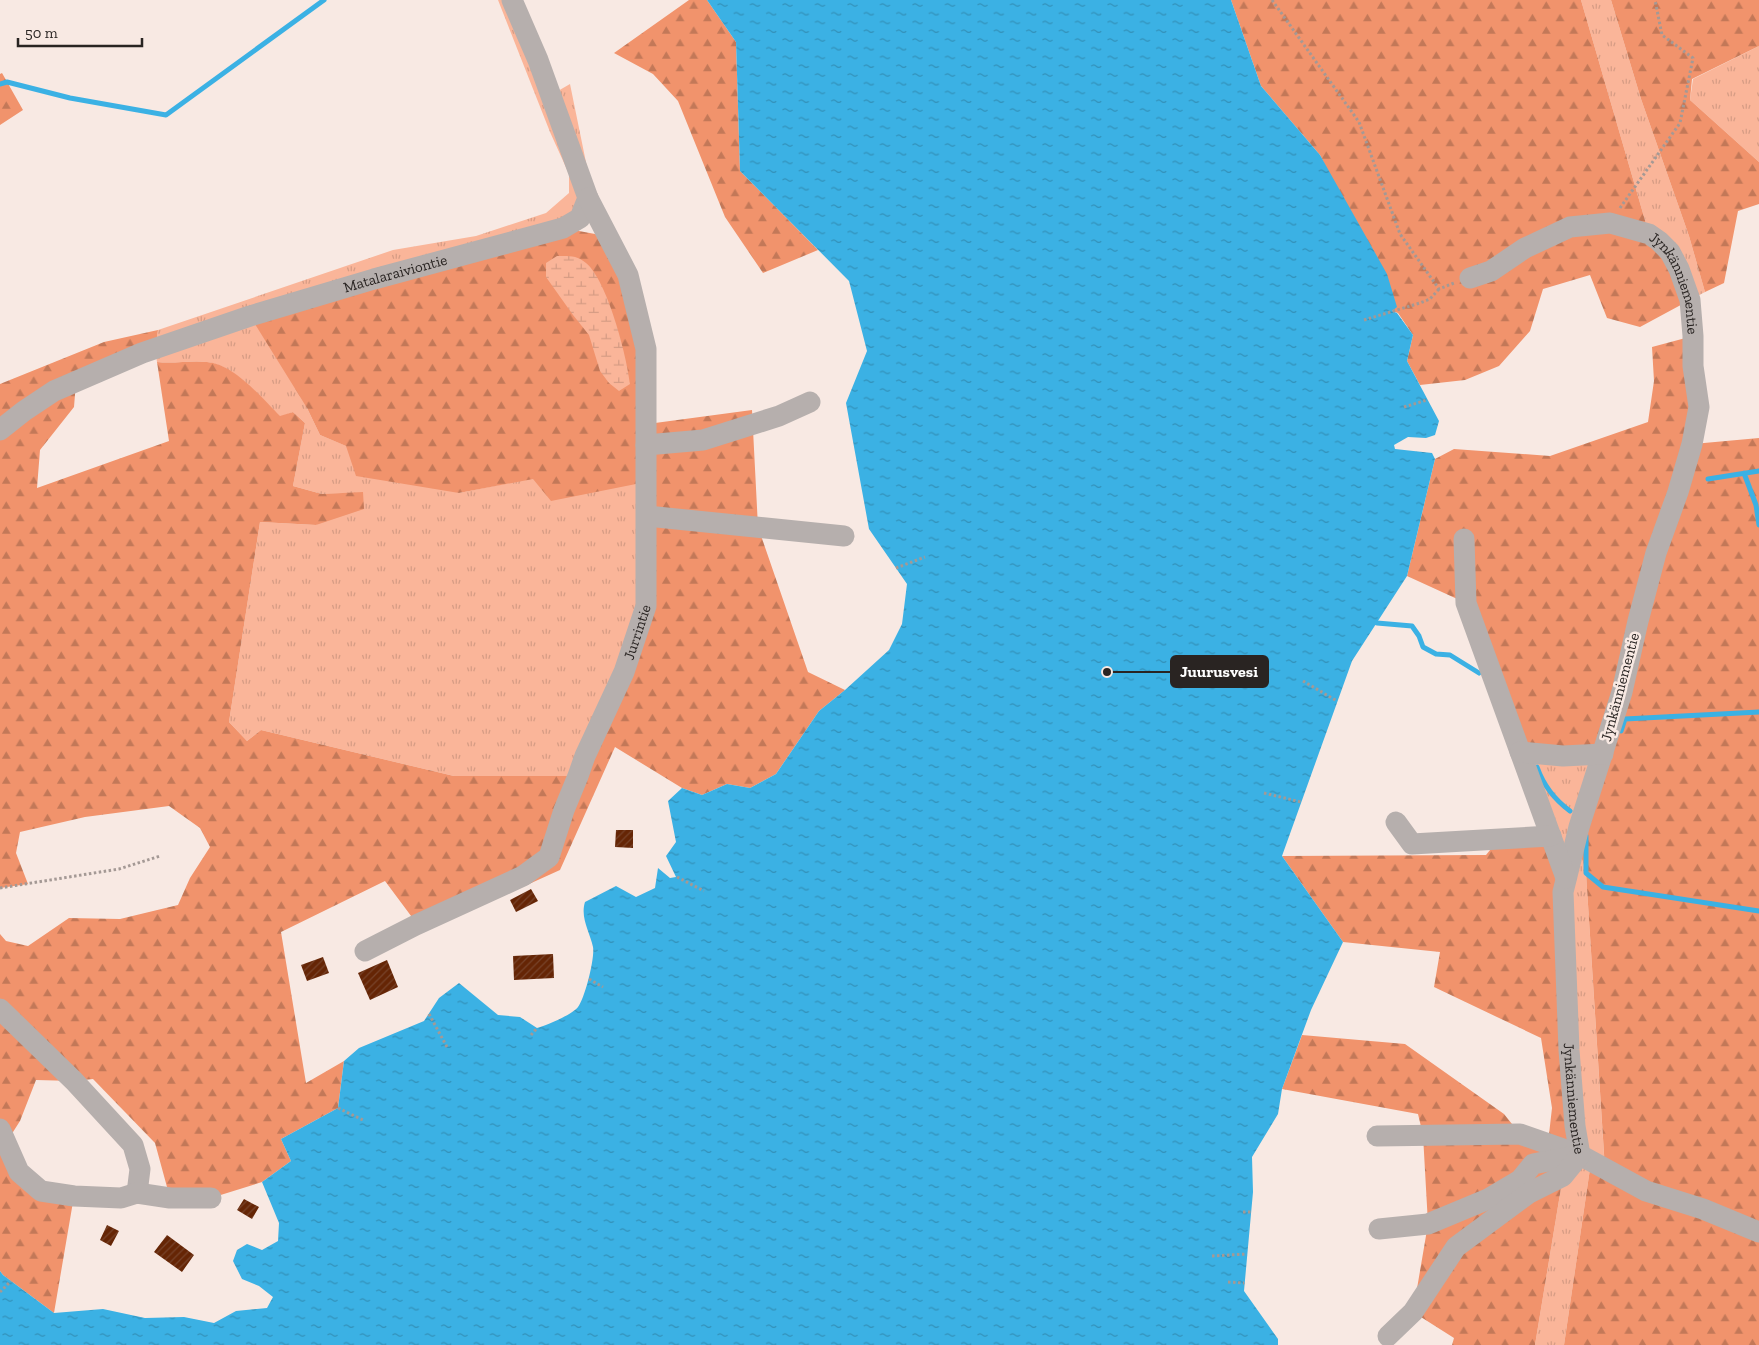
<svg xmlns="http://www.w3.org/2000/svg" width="1759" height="1345" font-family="'Zilla Slab',serif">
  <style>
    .grass { fill: url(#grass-tufts) }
    .forest { fill: url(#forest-firs) }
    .wetland { fill: url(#wetland-marsh) }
    .water { fill: url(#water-ripples) }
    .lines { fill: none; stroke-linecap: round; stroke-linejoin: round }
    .stream { stroke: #3bb1e4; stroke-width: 5 }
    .building { fill: url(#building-hatch) }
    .path { stroke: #a49995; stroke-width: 3; stroke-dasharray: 2.5 2.5; stroke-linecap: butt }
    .minor { stroke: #b6afad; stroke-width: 21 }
    .labels { text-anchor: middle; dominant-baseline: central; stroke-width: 5; stroke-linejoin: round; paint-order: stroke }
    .street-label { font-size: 15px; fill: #292422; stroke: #f8e9e3 }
    .leader { fill: none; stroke: #292422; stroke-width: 2 }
    .callout-dot { fill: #292422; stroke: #f8e9e3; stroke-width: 2 }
    .callout { fill: #292422; stroke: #292422; stroke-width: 2 }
    .callout-label { font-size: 16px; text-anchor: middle; font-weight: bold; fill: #fff }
  </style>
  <defs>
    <pattern id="grass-tufts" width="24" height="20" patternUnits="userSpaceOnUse" patternTransform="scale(1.25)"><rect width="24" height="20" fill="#fab599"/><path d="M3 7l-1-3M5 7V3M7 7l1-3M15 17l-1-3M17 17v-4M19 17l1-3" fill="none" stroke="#d69c84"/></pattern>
    <pattern id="forest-firs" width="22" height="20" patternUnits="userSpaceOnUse" patternTransform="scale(1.25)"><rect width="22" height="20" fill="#f1936c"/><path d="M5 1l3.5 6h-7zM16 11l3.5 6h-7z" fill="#c37858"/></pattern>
    <pattern id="wetland-marsh" width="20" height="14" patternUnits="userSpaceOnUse" patternTransform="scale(1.25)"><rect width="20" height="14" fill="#fab599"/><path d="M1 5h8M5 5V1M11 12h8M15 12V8" fill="none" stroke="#d69c84"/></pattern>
    <pattern id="water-ripples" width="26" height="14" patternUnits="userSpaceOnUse" patternTransform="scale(1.25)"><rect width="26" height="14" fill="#3bb1e4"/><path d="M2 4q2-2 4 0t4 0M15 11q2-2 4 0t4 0" fill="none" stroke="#3290b8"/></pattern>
    <pattern id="building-hatch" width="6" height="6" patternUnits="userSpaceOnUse" patternTransform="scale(1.25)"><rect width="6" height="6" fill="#652505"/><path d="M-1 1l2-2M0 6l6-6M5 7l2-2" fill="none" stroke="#77432a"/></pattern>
  </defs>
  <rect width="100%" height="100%" fill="#f8e9e3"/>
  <!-- grass -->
  <path class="grass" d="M498 0H512L551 95 570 84 590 182 580 218 307 408 320 435 459 493 533 478 646 481V606L578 776H454L261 730 247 741 229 722 260 522 316 525 363 493 322 494 293 486 305 423 293 412 280 417C262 399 234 365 207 362 191 360 174 364 157 362L155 349 158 330 393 250 476 236 546 213 569 193V174L550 132Z
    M1581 0H1611L1641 99 1689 236 1705 292 1690 300 1649 234Z
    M1759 46V162L1690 100 1693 79Z
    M1520 752 1603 754 1576 839 1586 873 1605 1170 1591 1162 1564 1345H1535L1563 1176V892Z"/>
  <!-- forest -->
  <path class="forest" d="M689 0H707L736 42 740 171 818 250 763 273 725 217 678 101 653 74 614 53Z
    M1231 0H1581L1649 234 1690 300 1640 327 1607 318 1590 275 1543 289 1530 331 1499 366 1465 380 1420 385 1407 361 1413 335 1398 313 1392 311 1394 309 1320 155 1261 86Z
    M1611 0H1759V46L1692 79 1690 100 1759 162V204L1738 211 1724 283 1705 292 1689 236 1641 99Z
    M2 73 23 110 0 125V74Z
    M563 228 595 234 610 242 655 423 752 410 758 527 808 672 845 690 819 711 776 774 750 788 727 784 702 795 682 788 615 747 560 870 423 932 385 881 281 932 306 1083 344 1061 338 1108 281 1139 291 1161 262 1182 211 1198H170L155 1143 93 1079 74 1081 36 1080 20 1121 6 1143 19 1172 74 1196 54 1313 3 1275 0 1271V934L6 941 28 946 69 918 120 919 178 905 190 878 210 847 200 828 169 806 85 817 20 832 16 853 28 884 0 888V384L104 342 158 330 155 349 76 382 74 407 40 450 37 488 169 441 157 362C174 364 191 360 207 362 234 364 262 398 280 416L293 412 305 423 293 486 322 494 363 492 364 509 316 525 260 522 229 722 247 741 261 730 454 776H578L646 606V482L551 501 533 479 459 493 356 476 346 446 320 435 307 408 250 316Z
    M1693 336V444L1759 438V1345H1564L1591 1162 1605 1169 1586 873 1576 839 1602 754 1520 752 1466 603 1407 576 1435 459 1454 449 1550 456 1648 422 1654 381 1652 347Z
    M1551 836 1566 878 1575 1126 1563 1176 1535 1345H1452L1454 1338 1413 1312 1428 1224 1423 1135 1418 1114 1282 1089 1302 1035 1405 1044 1504 1114 1520 1134 1548 1143 1552 1108 1541 1038 1434 987 1440 952 1343 942 1282 856 1486 855 1499 839Z"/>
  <!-- wetland -->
  <path class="wetland" d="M557 256C568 256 577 255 586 263 607 280 627 356 630 384L619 391 609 383 600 371 589 335 573 315 546 277V263Z"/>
  <!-- water -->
  <path class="water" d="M707 0H1231L1261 86 1320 155 1387 274 1397 307 1392 311 1397 313 1413 335 1407 361 1439 421 1435 435 1426 438 1408 437 1394 445 1395 449 1432 453 1435 459 1407 576 1352 661 1282 856 1343 942 1311 1010 1282 1089 1278 1114 1252 1157 1253 1192 1244 1291 1278 1339V1345H0V1271L3 1275 54 1313 103 1309 145 1318 184 1317 214 1323 236 1311 267 1308 273 1297 259 1286 242 1279 233 1261 237 1250 247 1244 262 1250 278 1241 279 1223 262 1182 291 1161 281 1139 338 1108 344 1061 359 1048 424 1021 439 998 459 983 498 1015 520 1017 537 1028C546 1026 573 1014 578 1007 585 998 595 958 593 947 590 932 580 918 585 902L616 886 636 897 655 888 658 868 670 878 676 877 666 856 676 842 668 801 682 788 702 795 727 784 750 788 776 774 819 711 845 690 889 650 902 624 907 584 869 529 846 403 867 351 849 281 740 171 736 42Z"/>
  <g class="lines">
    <!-- stream -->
    <path class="stream" d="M0 84 7 82 70 98 166 115 324 0
      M1744 473 1756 505 1759 525
      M1708 479 1759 471
      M1377 623 1412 626 1419 636 1423 647 1436 654 1450 655 1479 673
      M1621 731 1625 719 1759 712
      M1537 767C1543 784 1555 800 1570 811
      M1586 836V873L1603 887 1759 911"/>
  </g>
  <!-- building -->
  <path class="building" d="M616 830H633V848L615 847Z
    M531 889 538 901 516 912 510 900Z
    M553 954 554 978 514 980 513 956Z
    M323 957 329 973 307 981 301 965Z
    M387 960 398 987 370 1000 358 973Z
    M244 1199 259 1207 252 1219 237 1210Z
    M107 1225 119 1231 111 1246 100 1240Z
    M167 1235 194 1255 182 1272 154 1252Z"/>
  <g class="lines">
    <!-- path -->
    <path class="path" d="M1272 0 1359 122 1400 234 1439 289 1454 283
      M1620 208 1680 123 1693 58 1662 35 1655 0
      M1364 320 1420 303 1430 299 1439 289
      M1404 407 1427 400
      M896 568 925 557
      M1303 681 1337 701
      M1264 793 1301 802
      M677 877 704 891
      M0 888 119 869 160 856
      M589 979 603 987
      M429 1014 447 1047
      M531 1035 537 1028
      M338 1108 363 1120
      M1243 1212H1251
      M1212 1256 1247 1254
      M1228 1282 1244 1283
      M0 1292 11 1281"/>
    <!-- minor -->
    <g class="minor">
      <path id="s1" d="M1470 278 1491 271 1525 248 1570 227 1610 223 1649 234 1659 241 1670 252 1679 269 1690 300 1693 336V366L1699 407 1692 444 1678 492 1656 553 1638 621 1622 692 1579 827 1563 892 1569 1050 1575 1126 1580 1155 1646 1191 1703 1209 1759 1232"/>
      <path id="s2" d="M0 430 24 411 54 391 142 353 250 316 374 279 563 228 580 218 588 198 538 60 512 0"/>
      <path d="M646 445 703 440 779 416 810 402"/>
      <path d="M647 516 844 536"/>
      <path d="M1464 539 1466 603 1566 878"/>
      <path d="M1520 752 1563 756 1603 754"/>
      <path d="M1396 822 1412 844 1551 836"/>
      <path id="s3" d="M365 951 416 925 523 876 549 857 564 810 578 776 585 756 624 672 646 606V349L628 275 588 198"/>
      <path d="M0 1009 74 1081 133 1145 140 1169 137 1193"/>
      <path d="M0 1129 19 1172 41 1191 74 1196 121 1198 137 1193 170 1198H211"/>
      <path d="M1377 1136 1520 1134 1580 1155"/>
      <path d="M1379 1229 1428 1224 1488 1199 1520 1180 1533 1164 1580 1155"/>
      <path d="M1388 1336 1413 1312 1456 1247 1529 1193 1563 1176 1580 1155"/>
    </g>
  </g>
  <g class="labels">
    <!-- street labels -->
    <g class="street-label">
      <text stroke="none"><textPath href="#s2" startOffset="428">Matalaraiviontie</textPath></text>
      <text stroke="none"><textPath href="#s1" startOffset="252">Jynkänniementie</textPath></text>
      <text stroke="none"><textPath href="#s3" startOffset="449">Jurrintie</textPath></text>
      <text transform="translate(1620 687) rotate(-75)">Jynkänniementie</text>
      <text stroke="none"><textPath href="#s1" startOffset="1092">Jynkänniementie</textPath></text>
    </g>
  </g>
  <!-- callouts -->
  <path class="leader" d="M1107 672L1171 672"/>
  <circle class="callout-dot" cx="1107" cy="672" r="5"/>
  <rect class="callout" x="1171" y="656" width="97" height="31" rx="5"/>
  <g class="callout-label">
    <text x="1219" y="677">Juurusvesi</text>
  </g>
  <!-- scale -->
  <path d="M18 38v8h124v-8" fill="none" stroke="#292422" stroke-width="2.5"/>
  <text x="25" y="38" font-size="15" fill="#292422" stroke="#f8e9e3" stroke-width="4" paint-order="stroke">50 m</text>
</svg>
